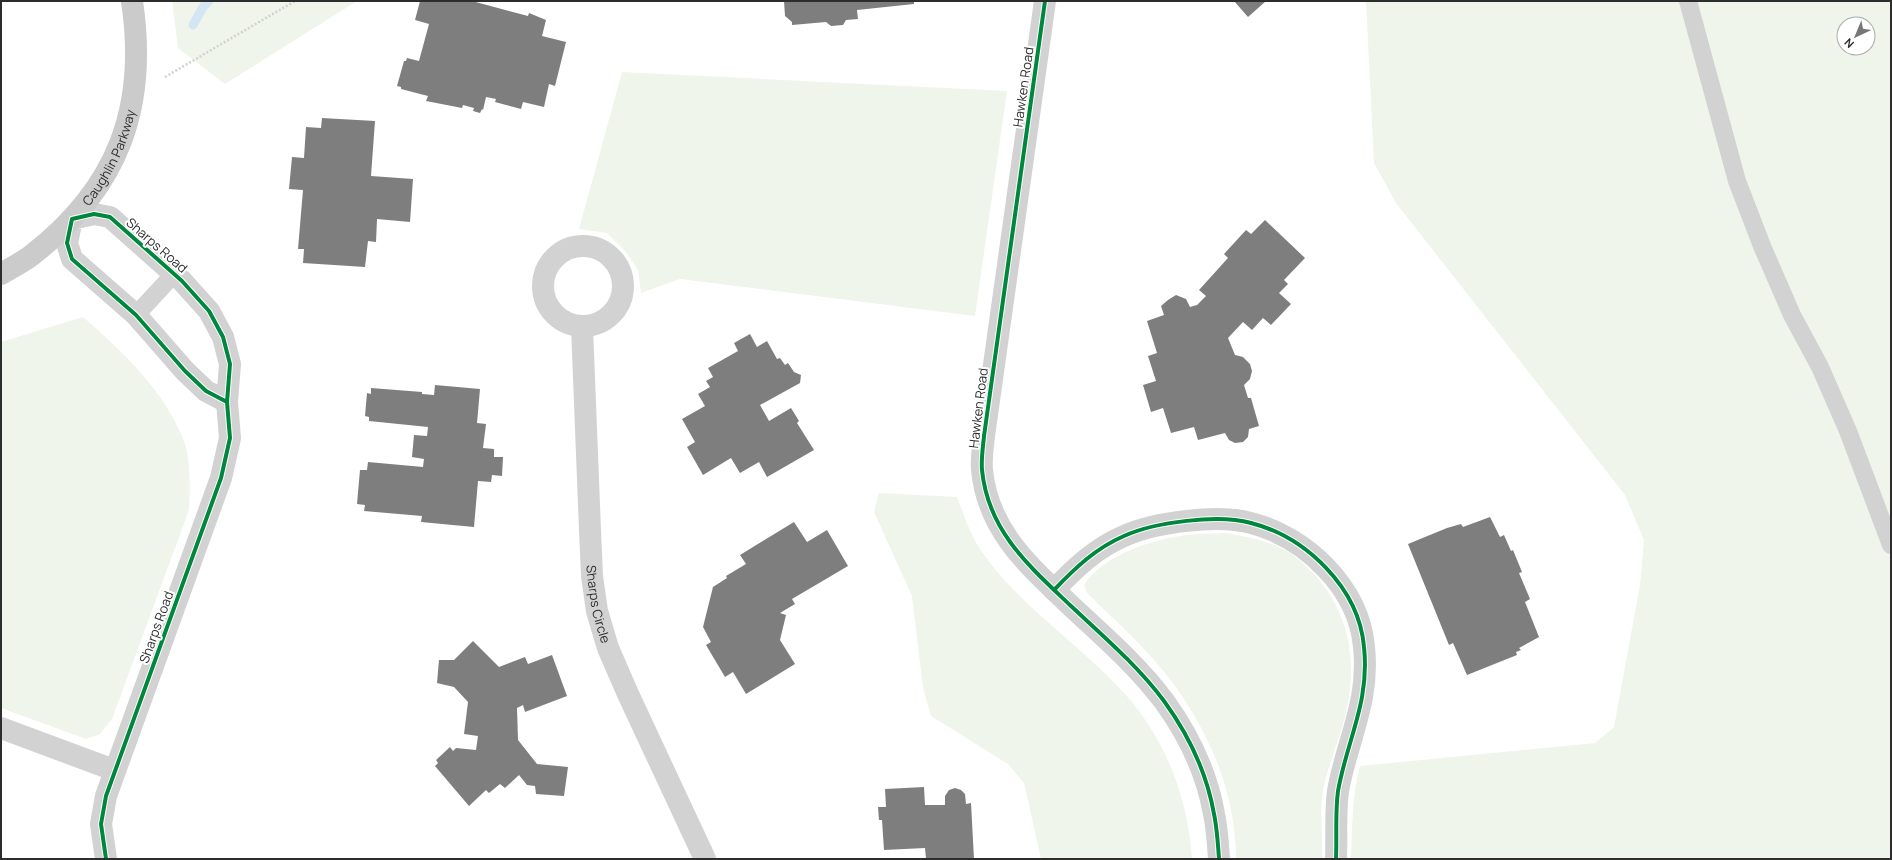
<svg xmlns="http://www.w3.org/2000/svg" width="1892" height="860" font-family="Manrope,sans-serif">
  <style>
    .green { fill: #eff5ea; fill-rule: evenodd }
    .lines { fill: none; stroke-linecap: round; stroke-linejoin: round }
    .stream { stroke: #d4e6f3; stroke-width: 9 }
    .building { fill: #7e7e7e }
    .path { stroke: #d2d2d2; stroke-width: 2.5; stroke-dasharray: 2 2; stroke-linecap: butt }
    .lane { stroke: #d2d2d2; stroke-width: 18 }
    .street { stroke: #d2d2d2; stroke-width: 22 }
    .secondary { stroke: #cbcbcb; stroke-width: 22 }
    .cycleway-casing { stroke: #fff; stroke-width: 6 }
    .cycleway { stroke: #00873e; stroke-width: 4 }
    .labels { text-anchor: middle; dominant-baseline: central; stroke-width: 4; stroke-linejoin: round; paint-order: stroke }
    .street-label { font-size: 13px; fill: #2d2d2d; stroke: #fff }
  </style>
  <rect width="100%" height="100%" fill="#fff"/>
  <!-- green -->
  <path class="green" d="M172 1H357L225 84 178 48Z
    M1366 1H1891V859H1351C1352 827 1352 797 1360 766L1595 743 1614 727 1640 585 1644 540 1625 495 1396 203 1374 163ZM1844 24H1868V48H1844Z
    M622 72 1007 91 975 316 680 279 641 293 638 270 626 252 607 233 579 229Z
    M83 317C123 352 164 390 184 441 191 460 190 490 189 510L112 719 100 734 86 739 1 708V342Z
    M879 493 957 497C964 515 970 535 982 552 1019 606 1081 645 1125 694 1166 740 1188 798 1192 859H1041L1024 783 1008 764 931 716 923 688 912 596 874 512Z
    M1227 533C1246 537 1275 542 1290 553 1340 589 1359 642 1348 702 1343 735 1326 765 1322 798 1320 818 1323 839 1322 859H1236C1236 780 1197 705 1144 649 1126 629 1106 612 1087 593L1084 585C1103 555 1153 539 1187 535 1200 533 1214 534 1227 533Z"/>
  <g class="lines">
    <!-- stream -->
    <path class="stream" d="M193 25 203 7 209 1"/>
  </g>
  <!-- building -->
  <path class="building" d="M420 1H472L528 16 529 13 546 20 542 36 566 42 555 86 549 84 544 107 523 102 521 109 495 102 496 99 486 97 483 110 482 109 480 113 473 111 474 108 463 105 462 108 426 101 428 96 401 89V87L397 86 404 61H406L407 58 419 61 429 24 415 20Z
    M784 1H914V4L857 10 858 19 846 20 843 25 831 26 826 22 792 25V22L785 16Z
    M1234 1H1266L1248 17Z
    M322 118 375 121 371 176 413 179 410 222 377 219 376 242 368 241 365 267 303 263 304 249H298L303 190 289 189 292 157 304 158 306 127 321 128Z
    M1265 220 1305 258 1284 280 1288 284 1279 293 1291 304 1271 325 1263 318 1252 330 1243 322 1228 338 1235 355 1243 357 1250 364 1252 371 1250 379 1244 385 1248 398H1251L1259 426 1249 429 1248 437 1243 442 1235 443 1229 440 1225 433 1198 440 1194 427 1171 433 1163 408 1151 412 1143 385 1156 381 1148 356 1157 353 1147 321 1164 315 1161 306 1168 300 1176 295 1186 299 1190 307 1197 305 1206 296 1199 290 1228 258 1224 254 1246 230 1251 234Z
    M750 334 757 347 767 341 777 359 780 358 785 365 788 363 794 372 801 375 800 383 760 405 769 421 791 408 799 421 797 423 814 450 767 477 759 462 740 473 731 458 703 475 687 447 695 442 682 419 705 406 698 394 710 387 706 381 713 377 708 368 738 351 734 343Z
    M435 385 480 389 477 423 486 424 483 448 494 449V457H503L502 476 492 475 491 482 478 481 474 527 421 522 422 516 364 511 365 505 357 504 360 470H367L368 462 423 467 424 459 412 457 414 435 427 436 428 427 369 421V417L365 416 367 393 371 394V388L422 392V394L434 395Z
    M1490 517 1500 537 1504 535 1511 551 1513 550 1522 572 1519 573 1530 599 1525 602 1539 637 1519 648 1521 650 1516 652 1517 655 1467 675 1453 643 1449 645 1408 544 1447 528 1461 524 1463 527Z
    M794 522 807 542 827 530 848 566 792 599 795 604 780 613 786 615 780 640 795 664 746 694 733 672 725 677 706 645 711 642 703 627 713 587 727 578 726 576 746 564 740 555Z
    M473 641 499 667 525 657 528 664 552 655 567 696 525 712 523 705 517 708 518 740 537 764 568 767 564 796 536 794 535 786 527 785 519 775 505 788 500 784 489 793 486 790 469 806 435 766 438 763 436 760 450 747 453 751 456 748 476 750 478 736 464 734 468 702 454 687 437 683 439 660H454Z
    M924 787 925 805H945V796L949 790 955 788 961 790 965 794 966 804 971 803 974 859H926L925 848 884 850 882 820H879L878 807H886L885 789Z"/>
  <g class="lines">
    <!-- path -->
    <path class="path" d="M165 77 295 1"/>
    <!-- lane -->
    <path class="lane" d="M1688 1 1737 181 1762 246 1792 315 1820 367 1848 431 1891 545
      M136 315 174 274"/>
    <!-- street -->
    <g class="street">
      <path d="M1045 1 984 436C983 447 981 459 982 470 988 531 1029 566 1071 606 1103 636 1137 665 1164 701 1188 734 1207 774 1214 814 1217 828 1218 844 1219 859"/>
      <circle cx="583" cy="286" r="40"/>
      <path id="s1" d="M582 327 590 530 592 576 597 611 608 648 628 694 705 859"/>
      <path d="M1054 590C1075 568 1096 548 1124 536 1155 522 1218 514 1251 523 1306 537 1359 588 1364 647 1370 702 1347 740 1338 791 1335 813 1337 837 1336 859"/>
      <path d="M1 728 114 770"/>
      <path d="M106 859 101 824 106 796 221 478 230 438 227 402 230 364 223 337 209 311 182 281 110 217 94 214 72 219 67 243 72 259 136 315 185 371 206 391 227 402"/>
    </g>
    <!-- secondary -->
    <path class="secondary" id="s2" d="M1 274C11 268 23 262 32 255 118 188 148 108 132 1"/>
    <!-- cycleway casing -->
    <g class="cycleway-casing">
      <path id="cycleway" d="M1045 1 984 436C983 447 981 459 982 470 988 531 1029 566 1071 606 1103 636 1137 665 1164 701 1188 734 1207 774 1214 814 1217 828 1218 844 1219 859
        M1054 590C1075 568 1096 548 1124 536 1155 522 1218 514 1251 523 1306 537 1359 588 1364 647 1370 702 1347 740 1338 791 1335 813 1337 837 1336 859
        M106 859 101 824 106 796 221 478 230 438 227 402 230 364 223 337 209 311 182 281 110 217 94 214 72 219 67 243 72 259 136 315 185 371 206 391 227 402"/>
    </g>
    <!-- cycleway -->
    <use href="#cycleway" class="cycleway"/>
  </g>
  <g class="labels">
    <!-- street labels -->
    <g class="street-label">
      <text transform="translate(1023 87) rotate(-82)">Hawken Road</text>
      <text stroke="none"><textPath href="#s2" startOffset="163">Caughlin Parkway</textPath></text>
      <text transform="translate(157 245) rotate(41)">Sharps Road</text>
      <text transform="translate(978 408) rotate(-83)">Hawken Road</text>
      <text stroke="none"><textPath href="#s1" startOffset="278">Sharps Circle</textPath></text>
      <text transform="translate(156 627) rotate(-70)">Sharps Road</text>
    </g>
  </g>
  <!-- border -->
  <rect width="1892" height="860" fill="none" stroke="#2d2d2d" stroke-width="4"/>
  <!-- north arrow -->
  <g transform="translate(1856 36) rotate(224)"><circle r="19" fill="#ffffff" stroke="#ababab"/>
  <path d="M0-3L7 15L0 10L-7 15Z" fill="#767676"/>
  <text y="-6" font-size="11" font-weight="bold" text-anchor="middle" fill="#2d2d2d">N</text>
  </g>
</svg>
